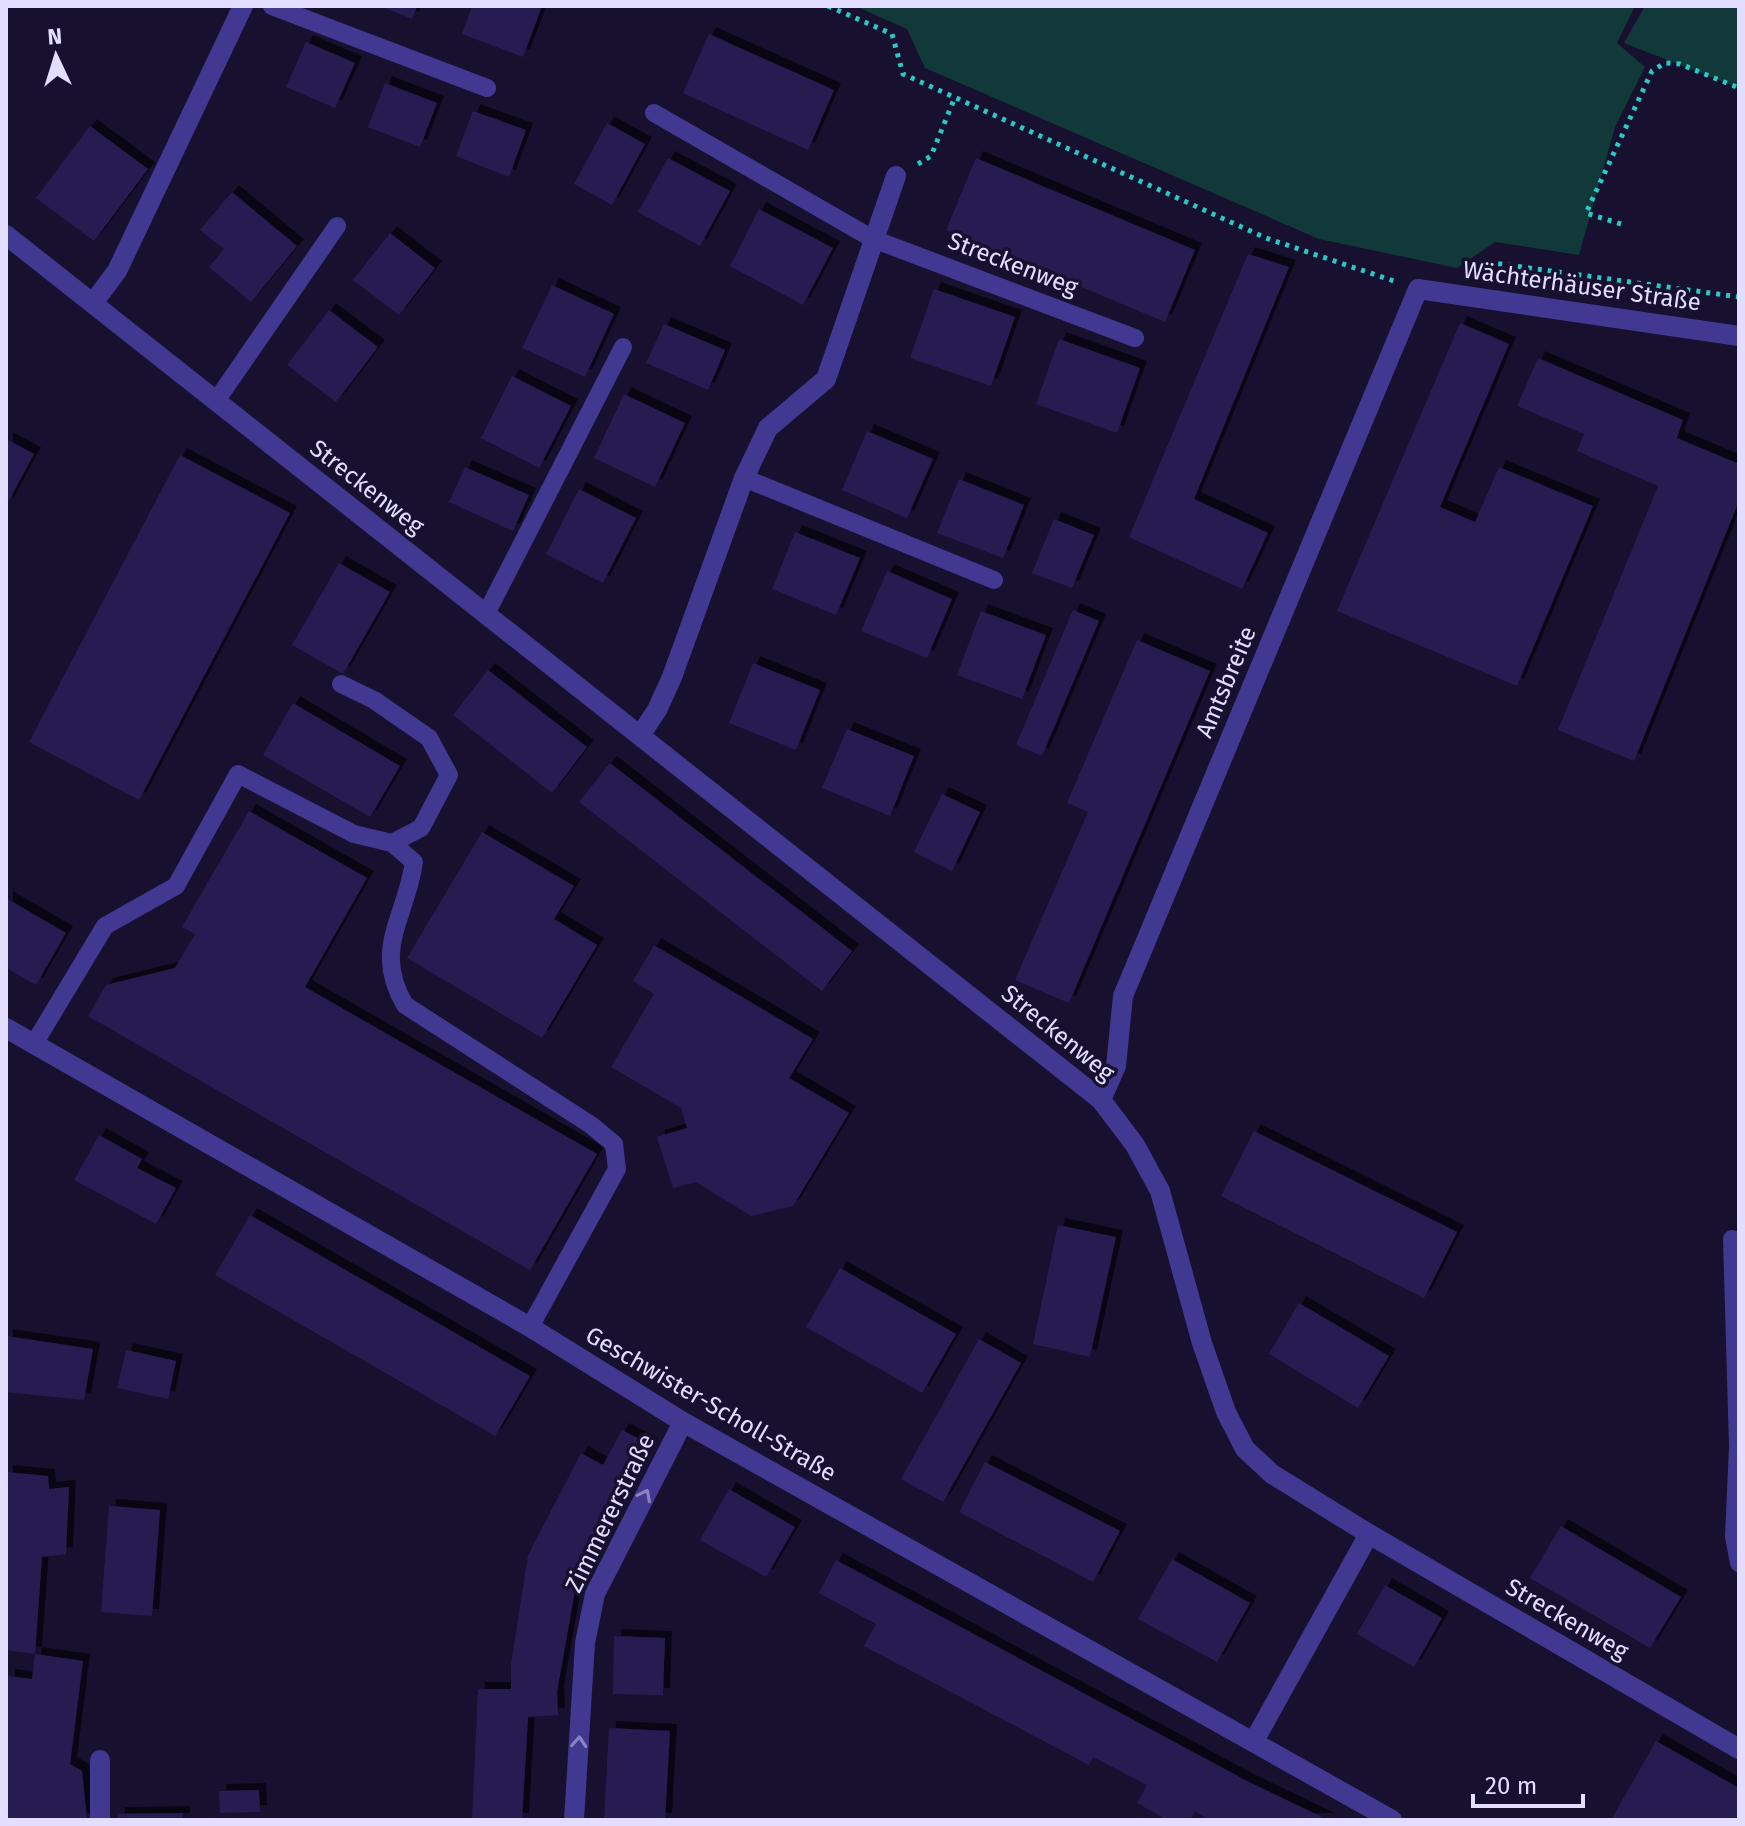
<svg xmlns="http://www.w3.org/2000/svg" width="1745" height="1826" font-family="'Fira Sans',sans-serif">
  <style>
    .green { fill: #123939 }
    .building { fill: #281b51; filter: url(#shadow) }
    .lines { fill: none; stroke-linecap: round; stroke-linejoin: round }
    .path { stroke: #28c9c7; stroke-width: 5; stroke-dasharray: 4 6; stroke-linecap: butt }
    .service { stroke: #403891; stroke-width: 18 }
    .minor { stroke: #403891; stroke-width: 20 }
    .tertiary { stroke: #403891; stroke-width: 20 }
    .oneway { stroke: #8983c2 }
    .labels { text-anchor: middle; dominant-baseline: central; stroke-width: 7; stroke-linejoin: round; paint-order: stroke }
    .street-label { font-size: 24px; fill: #e3deff; stroke: #17102f }
  </style>
  <defs>
    <filter id="shadow"><feDropShadow dx="7" dy="-7" stdDeviation="0" flood-color="#0009"/></filter>
  </defs>
  <rect width="100%" height="100%" fill="#17102f"/>
  <!-- green -->
  <path class="green" d="M855 6H1635L1617 43 1645 67 1615 127 1579 255 1495 242 1457 268 1319 239 925 68 907 29Z
    M1645 6H1739V88L1624 43Z"/>
  <!-- building -->
  <path class="building" d="M380 6H417L412 19Z
    M472 6H542L523 57 462 34Z
    M709 34 834 90 808 150 683 93Z
    M306 42 355 63 335 108 286 87Z
    M385 83 437 103 420 147 368 127Z
    M473 111 526 130 509 177 456 156Z
    M607 123 645 144 612 205 574 184Z
    M90 126 148 169 94 241 36 198Z
    M668 158 730 191 700 246 638 212Z
    M976 158 1195 250 1165 322 946 230Z
    M232 192 297 246 251 302 209 267 224 249 200 230Z
    M759 209 833 248 803 305 730 266Z
    M390 233 435 268 399 315 353 280Z
    M1248 254 1289 267 1194 499 1268 533 1242 589 1129 537Z
    M552 285 614 314 585 377 522 348Z
    M934 289 1015 317 991 386 910 358Z
    M329 310 378 347 336 402 287 365Z
    M1460 323 1509 344 1440 507 1475 522 1499 467 1593 506 1517 686 1337 611Z
    M664 324 725 350 708 390 646 363Z
    M1059 339 1140 368 1117 433 1036 404Z
    M1538 358 1683 420 1677 438 1739 464V501L1634 761 1558 730 1658 486 1577 451 1584 434 1517 406Z
    M512 376 571 406 539 468 481 438Z
    M624 394 685 423 655 487 594 458Z
    M867 431 933 459 907 518 842 490Z
    M6 439 34 454 6 506Z
    M180 455 290 513 139 800 29 742Z
    M465 467 529 495 513 531 449 502Z
    M959 479 1024 505 1003 558 937 533Z
    M579 489 636 518 603 583 546 554Z
    M1054 519 1094 535 1072 588 1032 573Z
    M795 532 860 558 836 615 772 589Z
    M339 563 390 592 343 674 292 645Z
    M887 571 952 599 927 658 861 631Z
    M1073 610 1099 621 1042 756 1016 745Z
    M981 611 1046 635 1022 699 957 675Z
    M1137 640 1210 671 1069 1003 1015 980 1088 812 1067 803Z
    M753 663 820 690 796 750 729 723Z
    M488 670 587 747 552 793 453 715Z
    M293 703 400 766 370 817 263 755Z
    M847 729 914 756 890 816 822 788Z
    M610 763 852 951 822 991 579 802Z
    M942 794 980 812 952 871 914 852Z
    M249 811 367 878 305 987 597 1154 530 1270 88 1016 106 985 175 968 195 934 182 927Z
    M482 832 574 886 554 919 597 945 542 1038 407 958Z
    M6 898 66 933 36 985 6 968Z
    M654 945 813 1039 789 1078 849 1113 793 1206 751 1216 696 1182 673 1188 657 1137 687 1128 681 1108 611 1067 654 994 633 981Z
    M1254 1131 1457 1232 1424 1298 1221 1196Z
    M99 1135 142 1159 137 1168 176 1188 156 1224 74 1180Z
    M250 1215 530 1376 495 1436 215 1275Z
    M1058 1225 1116 1237 1090 1357 1033 1344Z
    M840 1268 956 1334 922 1393 806 1327Z
    M1299 1303 1389 1356 1358 1408 1269 1354Z
    M6 1336 93 1349 84 1400 6 1392Z
    M979 1339 1021 1363 943 1502 901 1479Z
    M126 1350 176 1361 168 1399 117 1388Z
    M622 1430 651 1445 577 1579 557 1692 558 1715 528 1717 522 1820H472L478 1689H511V1664L528 1555 581 1453 603 1465Z
    M985 1462 1120 1531 1093 1582 959 1512Z
    M6 1472 48 1476 49 1489 69 1487 66 1554 42 1557 35 1654 6 1650Z
    M729 1489 795 1527 766 1577 700 1540Z
    M109 1506 160 1510 152 1616 101 1612Z
    M1561 1526 1681 1597 1650 1648 1530 1578Z
    M1172 1559 1250 1603 1217 1662 1138 1619Z
    M836 1560 1247 1781 1328 1820H1210L1195 1812 1190 1820H1167L1137 1803 1147 1785 1093 1757 1089 1765 864 1646 876 1624 819 1593Z
    M1385 1585 1442 1618 1414 1667 1357 1634Z
    M614 1636 665 1638 663 1695 613 1694Z
    M35 1654 83 1661 70 1764 82 1771 87 1820H6L8 1676 32 1679Z
    M609 1728 670 1731 665 1820H604Z
    M1656 1741 1739 1788V1820H1611Z
    M259 1790 260 1812 220 1813 219 1791Z
    M183 1813V1820H118V1814Z"/>
  <g class="lines">
    <!-- path -->
    <path class="path" d="M828 6 892 34 903 74 1266 238 1394 281
      M918 164 931 156 955 97
      M1621 224 1586 213 1652 71 1665 63 1680 64 1739 88
      M1480 270 1493 263 1739 297"/>
    <!-- service -->
    <path class="service" d="M272 6 487 88
      M654 113 873 239 1135 338
      M216 401 337 226
      M744 478 994 580
      M486 614 623 347
      M392 843 414 862C406 918 372 949 405 1005L591 1125 614 1144 617 1169 530 1327
      M34 1044 105 926 176 886 238 774 354 834 392 843 421 828 449 775 429 738 374 700 341 684
      M1732 1239 1738 1446 1734 1537 1739 1563"/>
    <!-- minor -->
    <path class="minor" d="M6 235 1101 1100 1135 1145 1160 1191 1202 1343 1226 1412 1245 1449 1272 1474 1369 1534 1739 1749
      M93 303 117 271 243 6
      M641 734 657 710 672 677 744 478 768 428 826 379 896 176
      M1101 1100 1116 1066 1123 996 1418 289 1739 336
      M1254 1741 1369 1534
      M100 1760V1820
      M574 1820 585 1643 595 1594 683 1422"/>
    <!-- tertiary -->
    <path class="tertiary" d="M6 1028 530 1327 683 1422 1392 1820"/>
  </g>
  <!-- one-way arrows -->
  <defs><path id="oneway-chevron" d="M-2-3.5L2.5 0L-2 3.5" fill="none" stroke-width="1.6" stroke-linecap="round" stroke-linejoin="round" transform="scale(2)"/></defs>
  <g class="oneway">
    <use href="#oneway-chevron" transform="translate(645 1495) rotate(-63)"/>
    <use href="#oneway-chevron" transform="translate(579 1742) rotate(-86)"/>
  </g>
  <g class="labels">
    <!-- street labels -->
    <g class="street-label">
      <text transform="translate(1013 264) rotate(21)">Streckenweg</text>
      <text transform="translate(1582 286) rotate(8)">Wächterhäuser Straße</text>
      <text transform="translate(367 487) rotate(38)">Streckenweg</text>
      <text transform="translate(1226 682) rotate(-67)">Amtsbreite</text>
      <text transform="translate(1058 1033) rotate(39)">Streckenweg</text>
      <text transform="translate(711 1404) rotate(30)">Geschwister-Scholl-Straße</text>
      <text transform="translate(610 1513) rotate(-64)">Zimmererstraße</text>
      <text transform="translate(1567 1619) rotate(30)">Streckenweg</text>
    </g>
  </g>
  <!-- border -->
  <rect width="1745" height="1826" fill="none" stroke="#e3deff" stroke-width="16"/>
  <!-- north arrow -->
  <g transform="translate(56 56) rotate(356)" stroke="#17102f" stroke-width="6" paint-order="stroke">
  <path d="M0-6L14 30L0 20L-14 30Z" fill="#e3deff"/>
  <text y="-12" font-size="22" font-weight="bold" text-anchor="middle" fill="#e3deff">N</text>
  </g>
  <!-- scale -->
  <path d="M1473 1794v12h110v-12" fill="none" stroke="#e3deff" stroke-width="4"/>
  <text x="1485" y="1794" font-size="24" fill="#e3deff" stroke="#17102f" stroke-width="6" paint-order="stroke">20 m</text>
</svg>
